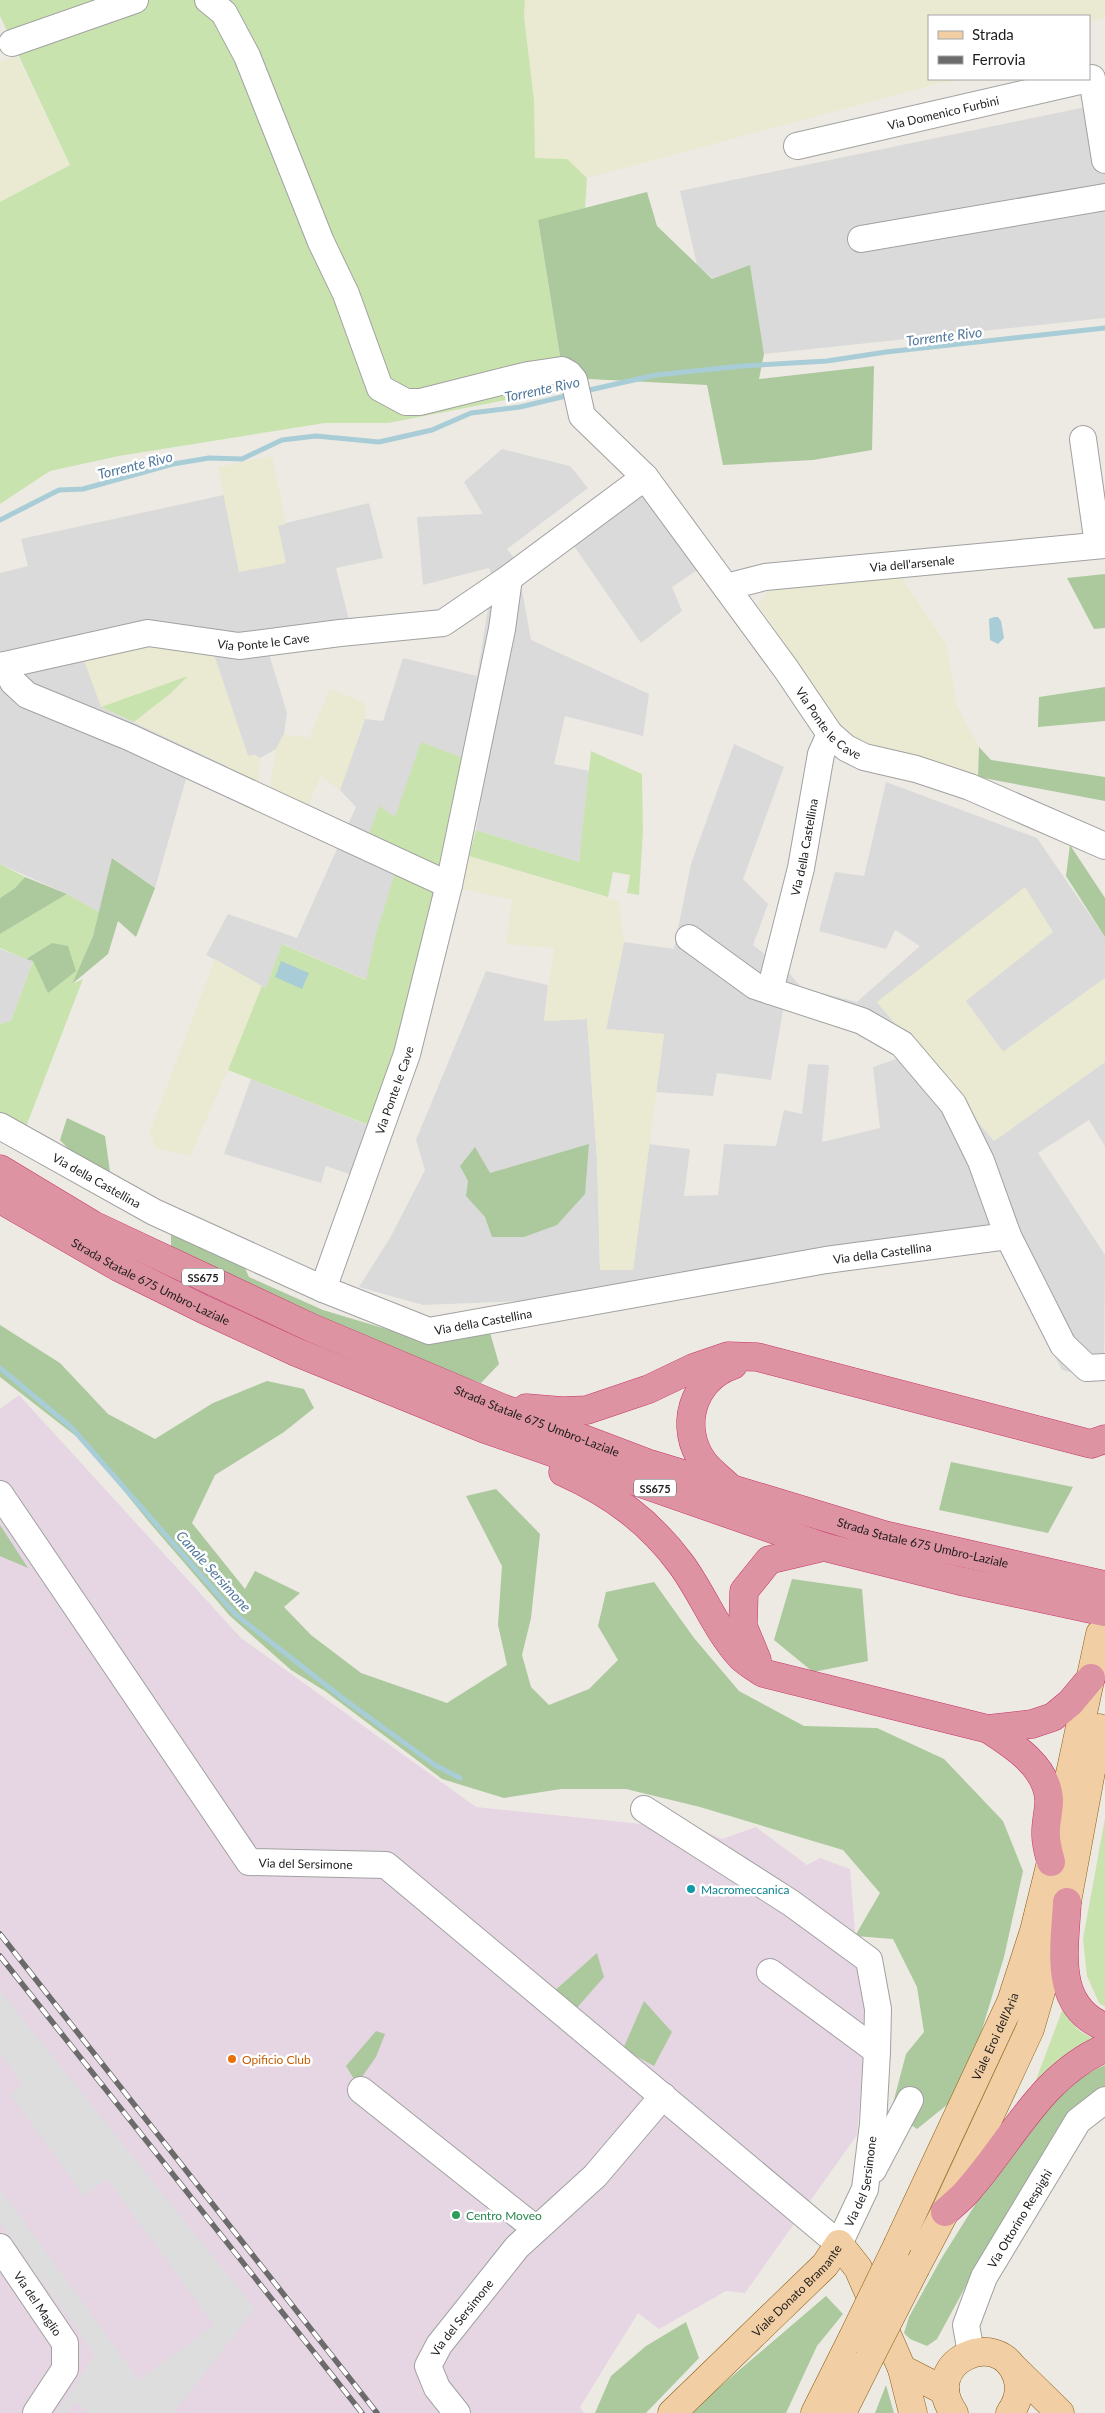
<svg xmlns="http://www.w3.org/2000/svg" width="1105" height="2413" font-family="Lato,sans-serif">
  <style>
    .residential { fill: #dbdada }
    .industrial { fill: #e6d6e3 }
    .farmland { fill: #e9ead1 }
    .grass { fill: #c9e3ae }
    .forest { fill: #abc99c }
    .parking { fill: #ddd }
    .water { fill: #a8cdd7 }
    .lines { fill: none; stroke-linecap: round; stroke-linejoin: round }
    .stream { stroke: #a8cdd7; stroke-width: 5 }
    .minor-casing { stroke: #a1a1a1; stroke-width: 28 }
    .major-casing { stroke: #885d0e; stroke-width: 29 }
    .highway-casing { stroke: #c7356b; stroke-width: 29 }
    .minor { stroke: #fff; stroke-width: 26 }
    .major { stroke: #f2cea4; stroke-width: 28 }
    .highway { stroke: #de93a2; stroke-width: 28 }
    .rail-casing { stroke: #6b6b6b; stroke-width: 5.5 }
    .rail { stroke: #fff; stroke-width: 4; stroke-dasharray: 11; stroke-linecap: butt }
    .major-bridge-casing { stroke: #885d0e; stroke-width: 29; stroke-linecap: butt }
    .major-bridge { stroke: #f2cea4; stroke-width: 28 }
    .culture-dot { fill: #0f9aa8; stroke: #fff; stroke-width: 2 }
    .food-dot { fill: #e8710a; stroke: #fff; stroke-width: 2 }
    .leisure-dot { fill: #2e9e5b; stroke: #fff; stroke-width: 2 }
    .labels { text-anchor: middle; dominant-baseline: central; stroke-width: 5; stroke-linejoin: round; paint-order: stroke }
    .shield { fill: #fff; stroke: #616161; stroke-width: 1 }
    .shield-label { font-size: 11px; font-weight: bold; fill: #1d1d1d }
    .street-label { font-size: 12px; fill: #1d1d1d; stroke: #fff }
    .culture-label { font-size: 12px; fill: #0d838f; stroke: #fff; text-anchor: start }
    .food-label { font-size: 12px; fill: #c56008; stroke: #fff; text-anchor: start }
    .leisure-label { font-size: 12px; fill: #27864d; stroke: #fff; text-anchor: start }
    .water-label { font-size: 14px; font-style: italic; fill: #50789c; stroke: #fff }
  </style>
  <rect width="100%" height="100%" fill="#edeae4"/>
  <!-- residential -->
  <path class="residential" d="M1105 103V318L764 354 750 265 713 279 697 265 680 191Z
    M502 449 570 466 588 488 507 549 515 559 646 463 717 557 672 587 682 611 641 643 572 543 521 584 531 640 649 694 643 736 565 716 554 764 590 771 579 862 476 830 486 767 395 874 377 934 367 980 283 944 266 988 262 986 206 955 228 914 297 938 356 807 340 790 365 719 383 721 403 658 477 676 493 578 489 568 423 585 417 517 483 514 464 482Z
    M224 495 239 572 278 525 369 503 383 558 336 568 349 620 269 654 287 713 284 734 276 749 260 758 255 755 248 756 214 655 101 707 227 766 219 788 186 779 155 888 113 858 99 912 67 894 0 864V573L28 566 21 539Z
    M734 744 784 767 743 879 768 904 753 945 788 972 802 988 857 1002 920 946 895 930 886 949 819 931 835 872 864 876 886 782 1037 838 1105 937V978L1003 1052 965 1001 1052 932 877 1002 994 1141 1105 1062V1146L1089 1120 1038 1153 1105 1255 1104 1381 1062 1370 1015 1279 998 1229 569 1299 423 1305 359 1287 390 1238 425 1170 416 1140 486 971 548 985 544 1021 587 1019 597 1158 600 1270H633L648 1144 690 1149 684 1196 718 1195 724 1144 776 1146 784 1110 802 1114 808 1064 829 1065 822 1142 880 1128 873 1067 902 1057 873 1034 784 1005 771 1080 717 1073 713 1096 656 1092 664 1034 606 1029 624 942 674 949 691 864Z
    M0 949 33 961 11 1021 0 1024Z
    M251 1079 367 1125 352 1175 326 1166 321 1183 224 1154Z"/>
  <!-- industrial -->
  <path class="industrial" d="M19 1395 241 1638 476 1807 641 1824 651 1807 722 1839 756 1827 807 1865 820 1858 850 1869 855 1931 869 1999 857 2135 745 2293 726 2291 659 2329 638 2313 580 2407 584 2413H0V1409Z"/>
  <!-- farmland -->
  <path class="farmland" d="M525 0H1105V18L1089 23V16H929V79H965L940 83 587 178 567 159 535 158 534 100 524 17Z
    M17 56 70 165 0 202V62Z
    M272 456 286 524 278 526 286 563 239 572 218 467Z
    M899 574 946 644 957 706 979 747 978 777 860 742 838 721 758 605 770 589Z
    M147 642 214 655 248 756 255 755 260 758 258 786 225 770 227 766 134 722 171 693 187 677 101 707 82 655Z
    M330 689 366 704 365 719 340 790 321 776 305 812 272 793 270 788 276 749 284 734 309 738Z
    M469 856 619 901 624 942 606 1029 664 1034 633 1270H600L597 1158 587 1019 544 1021 554 948 506 944 512 900 459 888Z
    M1025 887 1053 932 966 1001 1003 1052 1105 978V1062L994 1141 877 1002Z
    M215 959 262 986 228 1070 190 1156 155 1148 150 1131Z"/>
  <!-- grass -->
  <path class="grass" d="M0 0H525L524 17 534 100 535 158 567 159 587 178 585 208 538 221 562 368 589 379 567 388 388 423H325L119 456 50 471 0 504V202L70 165 0 16Z
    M188 676 171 693 134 722 101 707Z
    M421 742 468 760 442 871 368 837 379 806 395 817Z
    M591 751 642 774 643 832 639 895 627 893 630 875 613 872 608 897 469 856 476 830 579 862Z
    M0 864 25 877 15 888 0 898Z
    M395 873 443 890 376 1128 228 1070 262 986 266 988 282 944 366 980 376 934Z
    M67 894 99 912 93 936 72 984 83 979 24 1132 0 1117V1024L11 1021 33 961 52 943 26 959 0 948V934Z
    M1105 1818V2007L1099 2003 1087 1976 1083 1939Z
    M1065 2003C1068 2022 1078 2033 1096 2039L1034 2085Z"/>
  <!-- forest -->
  <path class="forest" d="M647 192 657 226 712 279 750 265 764 354 759 379 874 366 872 450 813 460 723 465 707 385 589 379 562 368 538 220Z
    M1105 574V628L1094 629 1067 578Z
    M1105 687V721L1038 727 1039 697Z
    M979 747 991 760 1105 777V801L978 777Z
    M1070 845 1105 898V937L1066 876Z
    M112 858 155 888 136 937 118 921 108 954 72 984 93 936Z
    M25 877 67 894 0 934V898L15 888Z
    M52 943 68 946 76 971 48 993 33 961 26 959Z
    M67 1118 105 1136 111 1179 92 1174 60 1140Z
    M589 1144 585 1194 557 1225 524 1237H492L485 1217 466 1196 468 1181 460 1166 475 1147 490 1173Z
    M171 1224 239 1255 249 1277 323 1310 416 1338 487 1322 499 1364 481 1383 408 1357 171 1251Z
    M0 1325 60 1363 108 1414 155 1439 213 1403 267 1381 304 1389 314 1408 284 1432 215 1475 192 1523 245 1589 255 1571 300 1593 284 1607 311 1635 361 1673 447 1703 507 1665 498 1625 502 1566 466 1496 496 1489 540 1534 531 1618 522 1655 531 1687 549 1705 589 1689 618 1660 598 1626 606 1592 654 1582 694 1638 739 1691 804 1726 877 1728 944 1759 1003 1821 1023 1871 1004 1957 963 2092 917 2129 891 2111 906 2054 924 2032 917 1987 893 1939 855 1936 880 1893 843 1850 700 1807 626 1789H561L504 1798 442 1779 325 1691 291 1670 230 1616 149 1522 86 1444 0 1377Z
    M951 1462 1073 1487 1048 1533 939 1510Z
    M0 1525 28 1568 0 1556Z
    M792 1579 862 1589 868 1661 813 1672 774 1640Z
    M597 1953 604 1977 575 2010 552 1993Z
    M644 2001 672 2032 654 2066 623 2049Z
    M376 2031 385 2034 376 2057 357 2084 346 2066Z
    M1105 2065V2091L1062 2124 985 2251 937 2339 927 2346 910 2339 904 2333 909 2317 941 2259 1012 2146 1053 2090Z
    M826 2296 843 2314 817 2346 786 2413H689Z
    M686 2322 699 2358 646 2413H595L611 2376 646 2346Z
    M886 2385 894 2413H875Z"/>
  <!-- parking -->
  <path class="parking" d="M0 1991 255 2309 173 2413H90L74 2402 66 2413H56L95 2355 0 2222V2189L139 2380 214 2325 107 2179 84 2196 10 2094 23 2085 0 2053Z"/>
  <!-- water -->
  <path class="water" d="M994 617H998L1001 621 1004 638 998 644 990 640 989 619Z
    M281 961 309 973 302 989 275 977Z"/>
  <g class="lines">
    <!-- stream -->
    <path class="stream" d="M585 391 656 375 742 366 827 361 886 352 1105 328
      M0 520 59 490 83 489 173 464 209 458 242 459 282 440 316 436 379 442 432 430 471 413 520 407 570 395
      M0 1368 71 1427 235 1614 345 1700 435 1765 460 1778"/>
    <!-- minor casing -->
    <g class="minor-casing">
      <g id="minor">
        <path d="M208 0 224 13 247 56 321 242 346 294 380 388 406 402H420L528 375 562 370 569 374 574 380 582 416 645 477"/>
        <path d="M12 43 135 0"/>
        <path d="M1092 78 1105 160"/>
        <path id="s1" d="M797 146 1088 79"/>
        <path d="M861 239 1105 197"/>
        <path d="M1083 439 1098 545"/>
        <path id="s2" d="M726 587 765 577 1105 545"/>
        <path d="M5 665 13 682 27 695 129 737 449 885"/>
        <path id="s3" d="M0 666 148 633 239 646 340 633 443 623 509 578 645 477 786 669 830 734 846 748 864 757 916 769 970 787 1105 846"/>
        <path d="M689 938 755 986 862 1021 902 1044 953 1104 981 1161 1008 1236 1063 1345 1087 1368 1105 1367"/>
        <path id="s4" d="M770 991 801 868 821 754 830 734"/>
        <path id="s5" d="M0 1126 154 1212 323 1289 429 1331 826 1260 1008 1236"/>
        <path id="s6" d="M323 1289 407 1054 449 885 502 629 509 578"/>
        <path id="s7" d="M0 1494 249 1862 386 1865 839 2244 865 2189 873 2124 877 2051 770 1972"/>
        <path d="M644 1809 791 1903 869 1960 878 2009 877 2051"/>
        <path d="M361 2090 536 2229"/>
        <path d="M873 2170 910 2100"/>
        <path id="s8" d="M0 2247 65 2343V2369L36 2413"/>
        <path id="s9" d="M971 2353 966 2325 984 2277 1078 2121 1105 2100"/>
        <path id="s10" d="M457 2413 437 2388 428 2366 439 2345 517 2247 595 2176 663 2096"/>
      </g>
    </g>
    <!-- major casing -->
    <g class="major-casing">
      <g id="major">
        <path id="s11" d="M898 2244 1011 2002 1034 1931 1051 1862 1100 1634"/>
        <path d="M916 2267 945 2212 1030 2029 1067 1902 1099 1728"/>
        <path d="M1011 2365 1060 2413"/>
        <path d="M902 2369 913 2413"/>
        <path id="s12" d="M672 2413 825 2265 839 2244 858 2268 902 2369 945 2391"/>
        <path d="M815 2413 852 2339"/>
        <path d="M842 2413 869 2359"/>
        <path d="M954 2413C918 2362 1000 2325 1017 2377 1021 2390 1018 2402 1010 2413"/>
      </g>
    </g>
    <!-- highway casing -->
    <g class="highway-casing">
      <g id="highway">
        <path id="s13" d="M0 1169 93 1225 312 1328 502 1408 650 1464 884 1535 1105 1585"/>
        <path id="s14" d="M0 1199 118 1267 203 1309 296 1352 485 1429 824 1547 960 1581 1105 1612"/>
        <path d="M526 1408 562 1411 587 1410 649 1389 693 1368 728 1356 757 1357 1091 1444 1105 1439"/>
        <path d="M563 1472C612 1494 649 1521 681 1564 703 1594 716 1630 741 1657 747 1663 756 1668 763 1673L988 1729 1032 1724 1053 1717 1070 1703 1091 1678"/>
        <path d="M729 1487C721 1479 710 1471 704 1463 678 1428 692 1379 733 1365"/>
        <path d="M757 1660 743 1626 744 1591 769 1560 824 1547"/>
        <path d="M988 1729C1013 1745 1048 1767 1049 1801 1049 1812 1045 1824 1046 1836 1046 1844 1049 1854 1051 1862"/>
        <path d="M1067 1902C1065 1948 1052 2006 1105 2027"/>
        <path d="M945 2212C954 2204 963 2197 970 2188 1013 2139 1042 2075 1105 2048"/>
      </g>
    </g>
    <!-- minor -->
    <use href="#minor" class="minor"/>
    <!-- major -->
    <use href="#major" class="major"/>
    <!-- highway -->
    <use href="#highway" class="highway"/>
    <!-- rail casing -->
    <g class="rail-casing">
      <path id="rail" d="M0 1934 377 2413
        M0 1956 362 2413"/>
    </g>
    <!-- rail -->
    <use href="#rail" class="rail"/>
    <!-- major-bridge casing -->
    <g class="major-bridge-casing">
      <path id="major-bridge" d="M852 2339 898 2244
        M869 2359 916 2267"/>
    </g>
    <!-- major-bridge -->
    <use href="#major-bridge" class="major-bridge"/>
  </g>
  <!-- markers -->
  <circle class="culture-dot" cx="691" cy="1889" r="5"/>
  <circle class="food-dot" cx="232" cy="2059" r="5"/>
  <circle class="leisure-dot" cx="456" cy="2215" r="5"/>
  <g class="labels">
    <!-- shield labels -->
    <g class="shield">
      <rect x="182" y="1268.5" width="42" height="17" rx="4"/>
      <rect x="634" y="1479.5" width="42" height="17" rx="4"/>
    </g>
    <g class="shield-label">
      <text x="203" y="1277">SS675</text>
      <text x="655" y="1488">SS675</text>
    </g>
    <!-- street labels -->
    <g class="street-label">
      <text stroke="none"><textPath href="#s1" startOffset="150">Via Domenico Furbini</textPath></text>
      <text stroke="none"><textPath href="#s2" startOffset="188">Via dell'arsenale</textPath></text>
      <text stroke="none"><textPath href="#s3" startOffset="268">Via Ponte le Cave</textPath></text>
      <text stroke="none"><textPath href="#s3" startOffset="1006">Via Ponte le Cave</textPath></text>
      <text stroke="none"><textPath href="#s4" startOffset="148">Via della Castellina</textPath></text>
      <text stroke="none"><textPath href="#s6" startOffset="211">Via Ponte le Cave</textPath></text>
      <text stroke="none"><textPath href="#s5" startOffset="111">Via della Castellina</textPath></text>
      <text stroke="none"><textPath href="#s5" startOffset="936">Via della Castellina</textPath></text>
      <text stroke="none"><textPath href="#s14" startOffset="172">Strada Statale 675 Umbro-Laziale</textPath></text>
      <text stroke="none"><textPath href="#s5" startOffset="531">Via della Castellina</textPath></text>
      <text stroke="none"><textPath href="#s13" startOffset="594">Strada Statale 675 Umbro-Laziale</textPath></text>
      <text stroke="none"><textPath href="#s13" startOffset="999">Strada Statale 675 Umbro-Laziale</textPath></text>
      <text stroke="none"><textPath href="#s7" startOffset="501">Via del Sersimone</textPath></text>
      <text stroke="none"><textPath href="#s11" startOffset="229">Viale Eroi dell'Aria</textPath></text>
      <text stroke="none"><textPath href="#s7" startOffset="1239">Via del Sersimone</textPath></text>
      <text stroke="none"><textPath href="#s9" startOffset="148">Via Ottorino Respighi</textPath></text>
      <text stroke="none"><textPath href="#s12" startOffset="175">Viale Donato Bramante</textPath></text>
      <text stroke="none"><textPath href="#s8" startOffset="68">Via del Maglio</textPath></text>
      <text stroke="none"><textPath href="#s10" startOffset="115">Via del Sersimone</textPath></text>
    </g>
    <!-- culture labels -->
    <g class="culture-label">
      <text x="701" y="1889">Macromeccanica</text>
    </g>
    <!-- food labels -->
    <g class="food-label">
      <text x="242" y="2059">Opificio Club</text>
    </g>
    <!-- leisure labels -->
    <g class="leisure-label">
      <text x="466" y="2215">Centro Moveo</text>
    </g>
    <!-- water labels -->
    <g class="water-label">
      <text transform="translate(944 336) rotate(-7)">Torrente Rivo</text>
      <text transform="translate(542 389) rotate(-12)">Torrente Rivo</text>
      <text transform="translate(135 465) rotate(-14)">Torrente Rivo</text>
      <text transform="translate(214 1571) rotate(48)">Canale Sersimone</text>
    </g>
  </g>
  <!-- legend -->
  <rect x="928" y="15" width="162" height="65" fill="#ffffff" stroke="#a5a5a5"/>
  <rect x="938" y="31" width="25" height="8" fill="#f2cea4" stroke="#a5a5a5"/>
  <text x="972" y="40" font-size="15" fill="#1d1d1d">Strada</text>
  <rect x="938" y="56" width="25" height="8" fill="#6b6b6b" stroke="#a5a5a5"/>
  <text x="972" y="65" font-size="15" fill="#1d1d1d">Ferrovia</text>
</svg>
